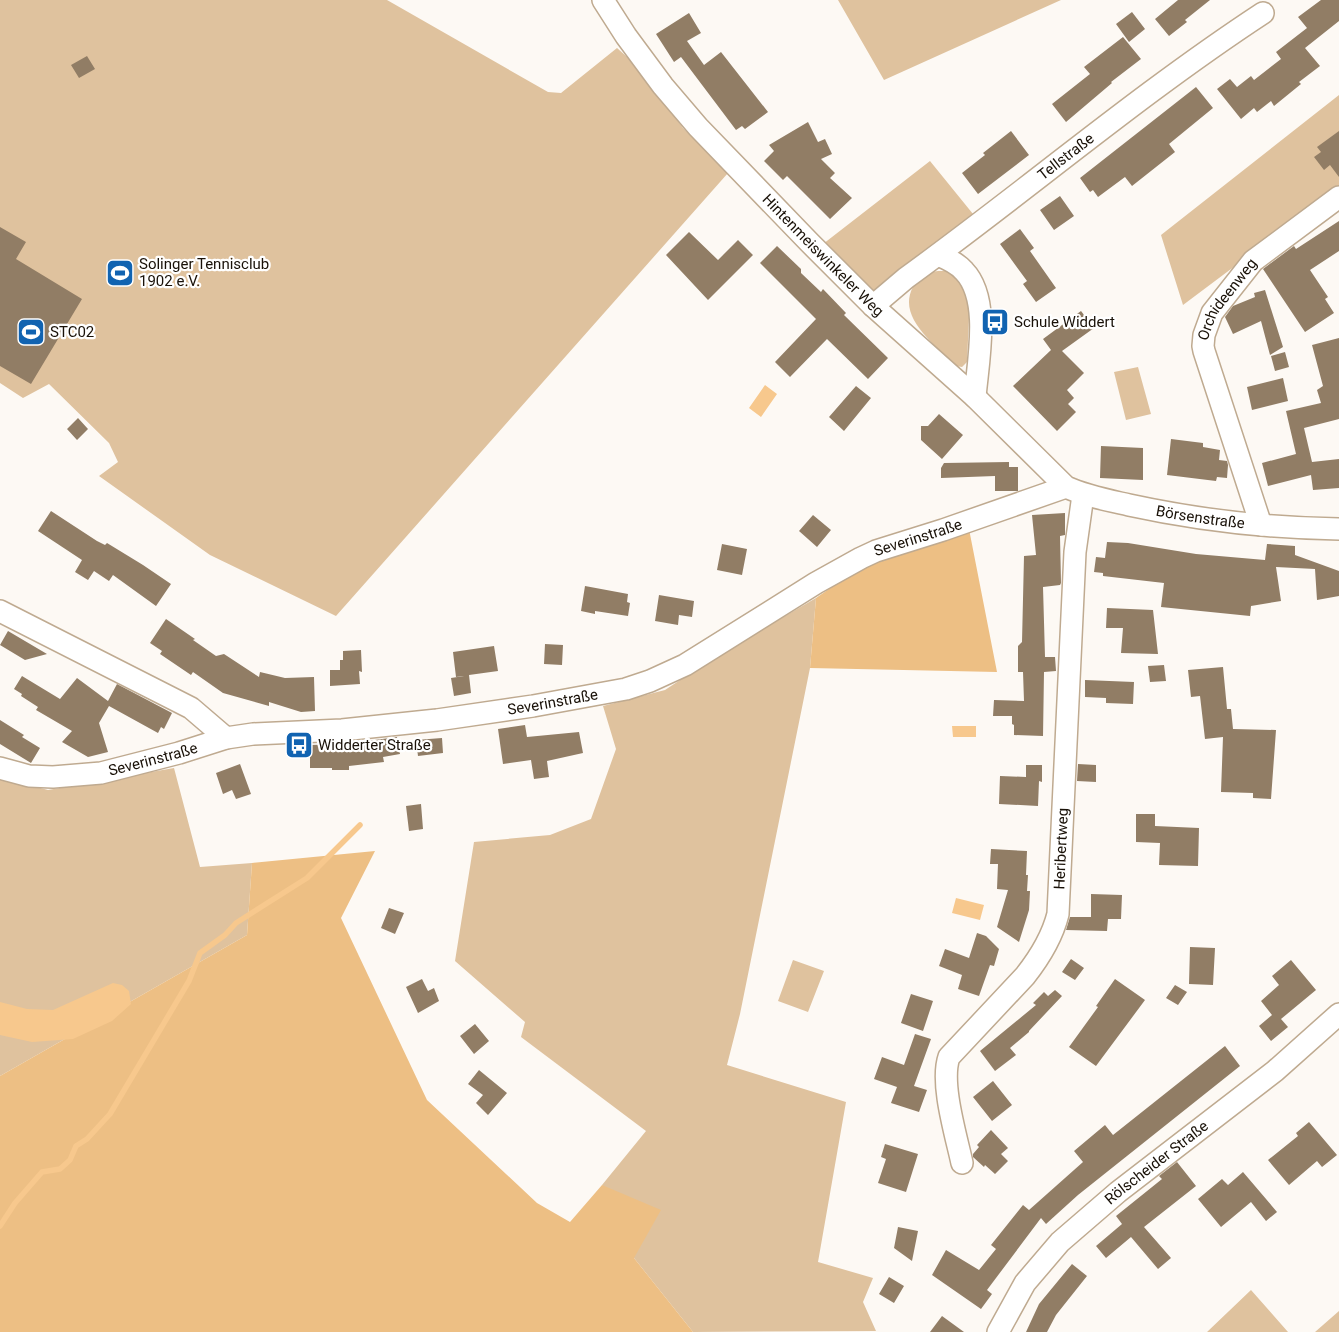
<svg xmlns="http://www.w3.org/2000/svg" width="1339" height="1332" font-family="Roboto,sans-serif">
  <style>
    .green { fill: #dfc29e }
    .forest { fill: #edbf84 }
    .water { fill: #f7c88d }
    .lines { fill: none; stroke-linecap: round; stroke-linejoin: round }
    .stream { stroke: #f7c88d; stroke-width: 5.5 }
    .building { fill: #917d65 }
    .minor-casing { stroke: #bfaa90; stroke-width: 24 }
    .minor { stroke: #fff; stroke-width: 21 }
    .labels { text-anchor: middle; dominant-baseline: central; stroke-width: 4.5; stroke-linejoin: round; paint-order: stroke }
    .street-label { font-size: 15px; fill: #191108; stroke: #fff }
    .poi-label { font-size: 15px; fill: #191108; stroke: #fff; text-anchor: start }
  </style>
  <rect width="100%" height="100%" fill="#fdf9f4"/>
  <!-- green -->
  <path class="green" d="M0 0H387L548 92 561 93 617 48 635 64 683 128 728 173 336 616 210 555 99 476 118 462 109 443 49 384 23 398 0 383Z
    M838 0H1061L884 80Z
    M1339 95V188L1183 305 1161 235Z
    M930 161 973 214 869 294 823 244Z
    M938 271H947L957 276 970 296 967 362 962 367 956 366C937 346 896 318 913 287 918 278 929 272 938 271Z
    M1138 367 1151 414 1126 420 1114 372Z
    M816 598 810 668 740 1014 727 1065 846 1102 818 1262 873 1278 863 1302 876 1331 693 1332 634 1258 602 1185 646 1131 521 1037 525 1022 455 961 474 842 550 835 591 819 616 749 603 706 665 690 715 657Z
    M174 768 200 867 252 863 247 935 0 1076V777L48 790Z
    M793 960 824 971 808 1012 778 1001Z
    M1251 1290 1288 1332H1207Z
    M1339 1311V1332H1315Z"/>
  <!-- forest -->
  <path class="forest" d="M969 529 997 672 810 668 816 598 855 571Z
    M375 851 341 918 427 1100 537 1203 570 1222 602 1185 661 1210 634 1258 693 1332H0V1076L247 935 252 863Z"/>
  <!-- water -->
  <path class="water" d="M765 385 777 394 761 417 749 408Z
    M952 726H976V737H953Z
    M956 898 984 905 980 920 952 913Z
    M113 983 122 985 129 991 131 1004 112 1021 73 1039 32 1042 0 1035V1002L27 1009 53 1010Z"/>
  <g class="lines">
    <!-- stream -->
    <path class="stream" d="M0 1226 15 1203 42 1172 60 1169 70 1160 76 1146 87 1139 110 1114 189 981 200 953 225 935 236 923 307 878 360 825"/>
  </g>
  <!-- building -->
  <path class="building" d="M1178 0H1210L1185 20 1187 22 1169 36 1155 19Z
    M1321 0H1339V21L1305 48 1320 66 1299 82 1301 84 1274 106 1271 101 1257 112 1254 108 1241 119 1217 89 1230 79 1237 87 1251 76 1254 80 1281 59 1276 52 1307 28 1298 17Z
    M1132 12 1145 29 1129 42 1116 24Z
    M689 13 701 33 687 41 704 65 721 52 768 112 745 129 742 126 736 130 681 57 674 62 656 34Z
    M1123 37 1141 59 1111 82 1112 83 1066 122 1052 104 1090 74 1084 67Z
    M87 56 95 69 79 78 71 65Z
    M1196 87 1213 108 1169 144 1175 152 1132 186 1125 177 1098 197 1093 190 1090 192 1080 178Z
    M808 122 818 142 825 139 832 154 821 159 835 173 830 178 852 198 830 219 787 176 783 180 764 161 774 151 769 145Z
    M1011 131 1029 155 978 194 962 173 985 155 983 153Z
    M1339 131V177L1330 165 1324 170 1314 157 1321 152 1317 147Z
    M1060 196 1074 216 1054 230 1040 210Z
    M1339 221V251L1310 270 1328 297 1325 299 1334 313 1305 332 1263 269 1294 246 1296 249Z
    M0 227 26 242 16 259 82 299 31 384 0 366Z
    M1020 229 1034 248 1030 251 1056 288 1036 302 1023 284 1027 281 1000 244Z
    M689 232 718 260 738 240 753 255 708 300 666 255Z
    M777 246 801 269V273L821 292 823 289 846 313 844 315 888 358 868 379 827 339 790 377 775 362 816 319 760 263Z
    M1265 290 1283 347 1270 355 1261 321 1233 334 1225 317 1233 306 1255 297 1254 293Z
    M1081 311 1094 328 1062 351 1084 373 1067 390 1074 398 1068 404 1076 412 1057 431 1013 386 1051 350 1043 339Z
    M1339 338V419L1304 428 1312 462 1339 459V488L1313 490 1311 475 1268 486 1262 463 1296 454 1286 411 1321 403 1317 390 1323 386 1312 345Z
    M1285 352 1289 367 1275 371 1271 356Z
    M1283 378 1288 401 1252 410 1247 387Z
    M856 386 871 398 844 431 829 417Z
    M939 414 963 435 942 459 921 440V426H928Z
    M78 418 88 429 77 440 67 429Z
    M1171 439 1203 443V447L1220 450 1219 460 1227 461 1228 465 1227 478 1217 477 1216 481 1167 475Z
    M1101 446 1143 448V480L1100 478Z
    M1009 462V467H1018V491H995V476L941 478V468L944 463Z
    M51 511 97 541 105 545 107 543 143 565 171 584 156 606 113 575 109 581 94 571 88 580 75 572 82 560 38 531Z
    M1065 513V535L1060 536 1061 583 1060 585 1043 587 1045 657H1055L1056 671 1044 672 1043 736 1014 735V725L1012 724V716H993L994 700 1024 701 1023 672H1018V646L1022 642 1024 556 1036 555 1032 515Z
    M813 515 831 530 817 547 799 531Z
    M1107 542 1128 543 1196 554 1265 560 1267 544 1295 546V555L1339 571V596L1317 600 1315 569 1276 567 1281 601 1251 606 1250 616 1161 607 1164 583 1103 576V573L1094 572 1096 557 1105 558Z
    M722 544 747 549 742 575 717 570Z
    M585 586 628 594 627 602 630 603 628 616 595 611V614L581 611Z
    M659 595 694 601 692 617 679 615 678 625 655 621Z
    M1107 608 1153 610 1158 654 1121 653 1123 628H1106Z
    M166 619 195 639 193 640 216 656 224 654 259 677 260 672 285 678 314 677 315 711 301 712 269 702V706L223 693 193 672 191 675 160 654 162 651 150 643Z
    M8 631 47 654 25 660 0 645Z
    M545 644 563 645 562 665 544 664Z
    M494 646 498 671 469 675 471 693 454 696 451 678 464 676 456 677 453 652Z
    M361 650 362 672 359 671 360 684 330 686V670H340V660H343V651Z
    M1164 665 1166 681 1150 682 1148 666Z
    M1223 667 1227 709H1231L1233 729 1276 730 1271 799 1253 798V793L1221 792 1223 737 1205 739 1200 696 1191 697 1188 670Z
    M22 676 60 699 77 678 108 701 117 684 172 713 164 729 161 727 158 733 109 706 99 723 108 752 88 757 62 742 72 731 36 710 38 707 21 696 22 694 14 689Z
    M1085 680 1134 682 1133 704 1106 703V698L1085 697Z
    M0 720 24 735 22 737 40 748 31 763 0 744Z
    M525 725 527 737 579 732 583 753 547 761 549 777 534 779 531 760 503 764 498 729Z
    M397 737 400 754 383 757 384 762 349 766V770H332V768H310V745L345 744Z
    M442 738 443 753 418 756 416 740Z
    M240 764 251 794 236 799 232 790 223 794 216 773Z
    M1078 764 1096 765V782L1077 781Z
    M1026 765H1042V782L1039 781 1038 806 999 804 1000 776 1026 777Z
    M421 804 423 829 409 831 406 806Z
    M1136 814H1155V826L1199 828 1198 866 1159 865 1160 843 1136 842Z
    M991 849 1027 851 1026 875H1028L1027 891H1030L1029 910 1019 942 997 927 1008 890 997 889 998 864H990Z
    M1091 894 1122 895 1121 919H1108L1107 931 1066 930 1070 917H1091Z
    M389 908 404 913 395 934 381 928Z
    M977 933 986 936 999 949 994 966 990 965 979 996 958 989 962 975 939 966 945 949 969 958Z
    M1190 947 1215 948 1213 985 1189 984Z
    M1071 959 1084 968 1075 980 1062 972Z
    M1291 960 1316 990 1281 1019 1288 1027 1271 1041 1259 1026 1272 1015 1261 1001 1279 985 1272 976Z
    M422 979 428 991 434 988 439 1001 418 1013 406 987Z
    M1115 979 1145 1000 1096 1066 1069 1047 1098 1007 1096 1006Z
    M1175 985 1187 992 1178 1005 1166 998Z
    M1055 990 1062 996 1029 1031V1032L1010 1048 1016 1055 995 1071 980 1051 1036 1005 1033 1003 1044 992 1048 996Z
    M911 994 933 1001 923 1031 901 1023Z
    M475 1024 489 1041 474 1054 460 1036Z
    M915 1034 931 1039 914 1086 927 1090 919 1112 891 1103 897 1087 874 1079 882 1057 904 1065Z
    M1225 1046 1240 1066 1078 1195 1046 1224 1041 1218 987 1290 992 1294 981 1309 932 1275 946 1250 979 1270 996 1249 991 1245 1023 1205 1029 1210 1083 1162 1074 1151 1105 1125 1113 1135Z
    M479 1070 507 1093 488 1115 476 1103 483 1095 468 1084Z
    M993 1081 1012 1105 992 1121 973 1097Z
    M1309 1122 1337 1155 1322 1167 1317 1161 1289 1185 1268 1160 1298 1136 1296 1133Z
    M991 1130 1008 1148 1001 1154 1008 1161 995 1174 985 1165 984 1167 973 1157V1154L979 1147 977 1145Z
    M885 1144 918 1154 906 1192 878 1183 886 1159 881 1157Z
    M1177 1162 1196 1186 1144 1227 1171 1258 1158 1269 1131 1237 1106 1258 1096 1246 1122 1224 1116 1216 1162 1179 1159 1176Z
    M1243 1172 1277 1212 1266 1221 1251 1202 1221 1227 1198 1199 1222 1179 1228 1185Z
    M898 1227 918 1231 912 1261 894 1248Z
    M1072 1264 1087 1276 1056 1315 1047 1332H1026L1039 1304Z
    M889 1277 904 1286 894 1303 879 1294Z
    M942 1316 964 1332H930Z"/>
  <g class="lines">
    <!-- minor casing -->
    <g class="minor-casing">
      <g id="minor">
        <path id="s1" d="M603 0 626 36 663 86 698 127 809 242 873 306 975 397 1066 487C1086 496 1107 500 1129 505 1198 520 1269 528 1339 529"/>
        <path d="M938 255C948 259 957 263 964 271 991 299 978 361 975 397"/>
        <path id="s2" d="M873 306 906 278C1026 191 1138 95 1263 13"/>
        <path id="s3" d="M1261 525 1204 351 1203 346 1204 335 1212 313 1253 261 1339 197"/>
        <path d="M0 611 191 708 226 738"/>
        <path id="s4" d="M0 768 29 776 53 777 101 773 179 753 226 738 253 734 342 730 437 720 533 706 626 689 650 681 685 665 816 583 861 558 876 551 943 530 1066 487"/>
        <path id="s5" d="M962 1163C956 1135 940 1083 949 1057L1025 976C1040 957 1052 938 1058 914L1075 552 1083 495"/>
        <path id="s6" d="M998 1332 1025 1283 1060 1242 1118 1192 1275 1071 1339 1014"/>
      </g>
    </g>
    <!-- minor -->
    <use href="#minor" class="minor"/>
  </g>
  <!-- icons -->
  <defs>
    <g id="stadium-square" transform="scale(1.4375)"><rect x="-9" y="-9" width="18" height="18" rx="4" fill="#1163b1" stroke="#fff"/><path d="M0-5a6.5 5 0 1 0 0 10a6.5 5 0 1 0 0-10ZM-3.5-1.8h7v3.6h-7Z" fill="#fff"/></g>
    <g id="bus-square" transform="scale(1.4375)"><rect x="-9" y="-9" width="18" height="18" rx="4" fill="#1163b1" stroke="#fff"/><path d="M-5-6H5V4H4V6H2V4H-2V6H-4V4H-5ZM-3.5-4V0h7V-4ZM-3.5 1.2v1.5H-2V1.2ZM2 1.2v1.5H3.5V1.2Z" fill="#fff"/></g>
  </defs>
  <g fill-rule="evenodd">
    <use href="#stadium-square" x="120" y="273"/>
    <use href="#bus-square" x="995" y="322"/>
    <use href="#stadium-square" x="31" y="332"/>
    <use href="#bus-square" x="299" y="745"/>
  </g>
  <g class="labels">
    <!-- street labels -->
    <g class="street-label">
      <text stroke="none"><textPath href="#s2" startOffset="244">Tellstraße</textPath></text>
      <text stroke="none"><textPath href="#s1" startOffset="338">Hintenmeiswinkeler Weg</textPath></text>
      <text stroke="none"><textPath href="#s3" startOffset="242">Orchideenweg</textPath></text>
      <text stroke="none"><textPath href="#s1" startOffset="812">Börsenstraße</textPath></text>
      <text stroke="none"><textPath href="#s4" startOffset="966">Severinstraße</textPath></text>
      <text stroke="none"><textPath href="#s4" startOffset="561">Severinstraße</textPath></text>
      <text stroke="none"><textPath href="#s4" startOffset="156">Severinstraße</textPath></text>
      <text stroke="none"><textPath href="#s5" startOffset="355">Heribertweg</textPath></text>
      <text stroke="none"><textPath href="#s6" startOffset="235">Rölscheider Straße</textPath></text>
    </g>
    <!-- poi labels -->
    <g class="poi-label">
      <text x="139" y="264">Solinger Tennisclub<tspan x="139" dy="17">1902 e.V.</tspan></text>
      <text x="1014" y="322">Schule Widdert</text>
      <text x="50" y="332">STC02</text>
      <text x="318" y="745">Widderter Straße</text>
    </g>
  </g>
</svg>
